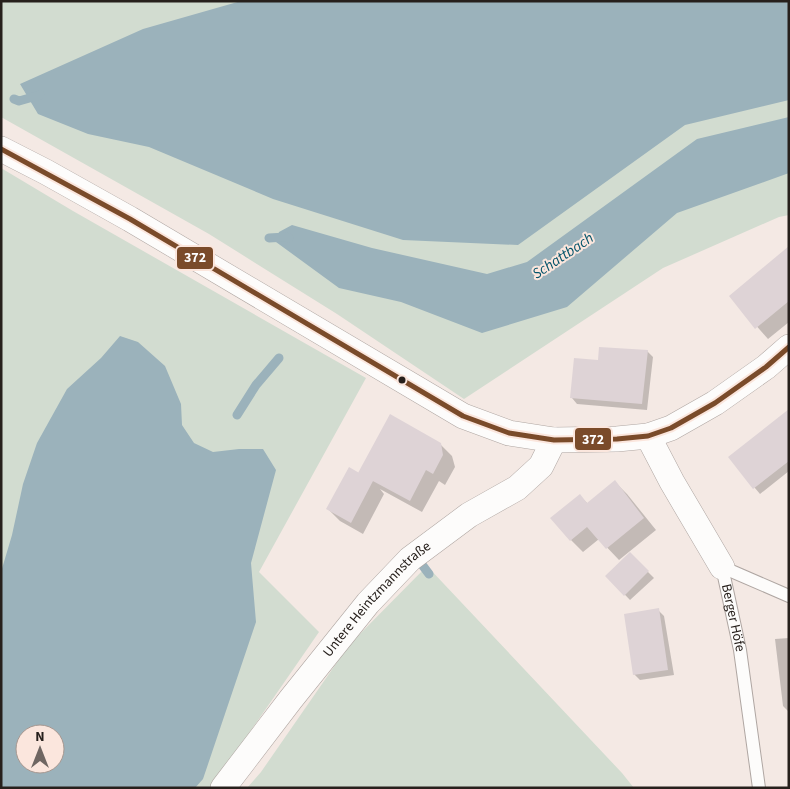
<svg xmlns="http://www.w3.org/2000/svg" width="790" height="789" font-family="'Source Sans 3',sans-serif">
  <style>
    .green { fill: #d2dcd0; fill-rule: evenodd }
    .water { fill: #9bb2bb; fill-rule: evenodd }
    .shadow { fill: #0003 }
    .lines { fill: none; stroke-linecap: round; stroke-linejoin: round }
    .stream { stroke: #9bb2bb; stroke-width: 9 }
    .building { fill: #ded3d6 }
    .service-casing { stroke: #afa6a2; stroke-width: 14 }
    .minor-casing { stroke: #afa6a2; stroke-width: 26 }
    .service { stroke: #fdfcfb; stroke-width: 12 }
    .minor { stroke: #fdfcfb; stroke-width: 25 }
    .bus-1-casing { stroke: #fbe6dd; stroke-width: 9 }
    .bus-1 { stroke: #7a4b2a; stroke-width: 5 }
    .bus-dot { fill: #27201c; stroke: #fbe6dd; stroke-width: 2 }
    .labels { text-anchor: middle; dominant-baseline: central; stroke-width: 4; stroke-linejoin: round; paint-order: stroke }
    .street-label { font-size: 14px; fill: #27201c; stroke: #fbe6dd }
    .water-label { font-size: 15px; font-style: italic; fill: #03536a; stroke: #fbe6dd }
    .line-badge { stroke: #fbe6dd; stroke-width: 2 }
    .badge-label { font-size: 14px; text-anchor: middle; font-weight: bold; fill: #fff }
  </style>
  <rect width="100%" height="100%" fill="#f4e9e4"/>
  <!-- green -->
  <path class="green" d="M1 1H789V215L779 217 663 268 464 399 337 314 209 234 1 117Z
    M1 168 73 211 366 378 259 572 319 632 211 788H1ZM25 734H55V764H25Z
    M427 566 622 773 634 788H247L261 772 349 645Z"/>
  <!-- water -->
  <path class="water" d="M241 1H789V100L685 125 518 245 403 240 273 199 149 147 88 134 38 114 20 84 143 29Z
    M789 117V173L677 213 567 307 482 333 401 302 339 288 276 242 279 232 292 225 372 248 487 274 527 262 697 139Z
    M120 336 138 342 165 366 181 404 182 425 194 443 213 452 239 449H263L276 470 251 563 256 622 203 779 195 788H1V572L12 535 23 484 37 443 67 389 101 358ZM25 734H55V764H25Z"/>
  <!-- shadow -->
  <path class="shadow" d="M789 248V322L768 339 730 296Z
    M647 351 653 357 647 410 577 404 572 398Z
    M789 424V471L760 494 729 457Z
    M440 444 452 456 455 467 445 485 439 481 422 512 380 489 384 494 363 534 340 521 328 509 363 477Z
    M615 482 627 494 656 530 619 560 599 539 583 552 571 540 580 496 588 504Z
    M630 554 654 578 630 600 607 576Z
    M658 610 664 616 674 675 640 680 634 674Z
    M789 638V712L783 706 775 639Z"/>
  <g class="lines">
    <!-- stream -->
    <path class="stream" d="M14 99 19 101 40 95
      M269 238 286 237 289 238
      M237 415 256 385 279 358
      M423 566 429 574"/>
  </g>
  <!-- building -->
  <path class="building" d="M789 246V301L755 329 729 296Z
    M599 347 648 350 642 404 570 398 574 358 598 360Z
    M789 409V461L753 489 728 457Z
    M390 414 441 443 443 455 433 474 426 470 410 501 358 473Z
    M349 467 373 481 351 523 326 509Z
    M615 480 644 518 606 549 587 527 570 541 550 518 580 494 587 503Z
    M630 552 649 571 624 596 605 576Z
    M659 608 668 670 633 675 624 614Z"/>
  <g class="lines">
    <!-- service casing -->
    <g class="service-casing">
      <g id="service">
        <path id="s1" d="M722 567 740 650 759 788"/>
        <path d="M722 567 789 596"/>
      </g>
    </g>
    <!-- minor casing -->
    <g class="minor-casing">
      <g id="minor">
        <path d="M1 149 46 172 130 219 463 416 509 433 554 440 617 439 648 436 671 428 715 403 766 367 789 347"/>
        <path d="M648 436 672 482 722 567"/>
        <path id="s2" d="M223 788 291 699 368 603 410 559 469 515 517 488 541 466 554 440"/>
      </g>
    </g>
    <!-- service -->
    <use href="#service" class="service"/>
    <!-- minor -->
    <use href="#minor" class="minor"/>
    <!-- bus-1 casing -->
    <g class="bus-1-casing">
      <path id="bus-1" d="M1 149 130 219 463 416 509 433 554 440 617 439 648 436 671 428 715 403 766 367 789 347"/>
    </g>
    <!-- bus-1 -->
    <use href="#bus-1" class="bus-1"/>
  </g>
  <!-- markers -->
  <circle class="bus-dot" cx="402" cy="380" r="4.5"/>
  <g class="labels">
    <!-- street labels -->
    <g class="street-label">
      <text stroke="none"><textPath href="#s2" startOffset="244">Untere Heintzmannstraße</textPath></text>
      <text stroke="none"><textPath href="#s1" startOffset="52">Berger Höfe</textPath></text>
    </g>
    <!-- water labels -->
    <g class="water-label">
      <text transform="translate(563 256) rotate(-34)">Schattbach</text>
    </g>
  </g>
  <g class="line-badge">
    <rect x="176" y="246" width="38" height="24" rx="5" fill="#7a4b2a"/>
    <rect x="574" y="427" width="38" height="24" rx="5" fill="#7a4b2a"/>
  </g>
  <g class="badge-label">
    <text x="195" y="262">372</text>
    <text x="593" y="444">372</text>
  </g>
  <!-- border -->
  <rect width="790" height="789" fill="none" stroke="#27201c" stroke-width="5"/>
  <!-- north arrow -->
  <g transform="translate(40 749)"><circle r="24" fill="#fbe6dd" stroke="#a69790"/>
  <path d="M0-4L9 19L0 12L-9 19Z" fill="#6f6662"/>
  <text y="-8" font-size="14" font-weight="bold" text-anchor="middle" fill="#27201c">N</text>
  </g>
</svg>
